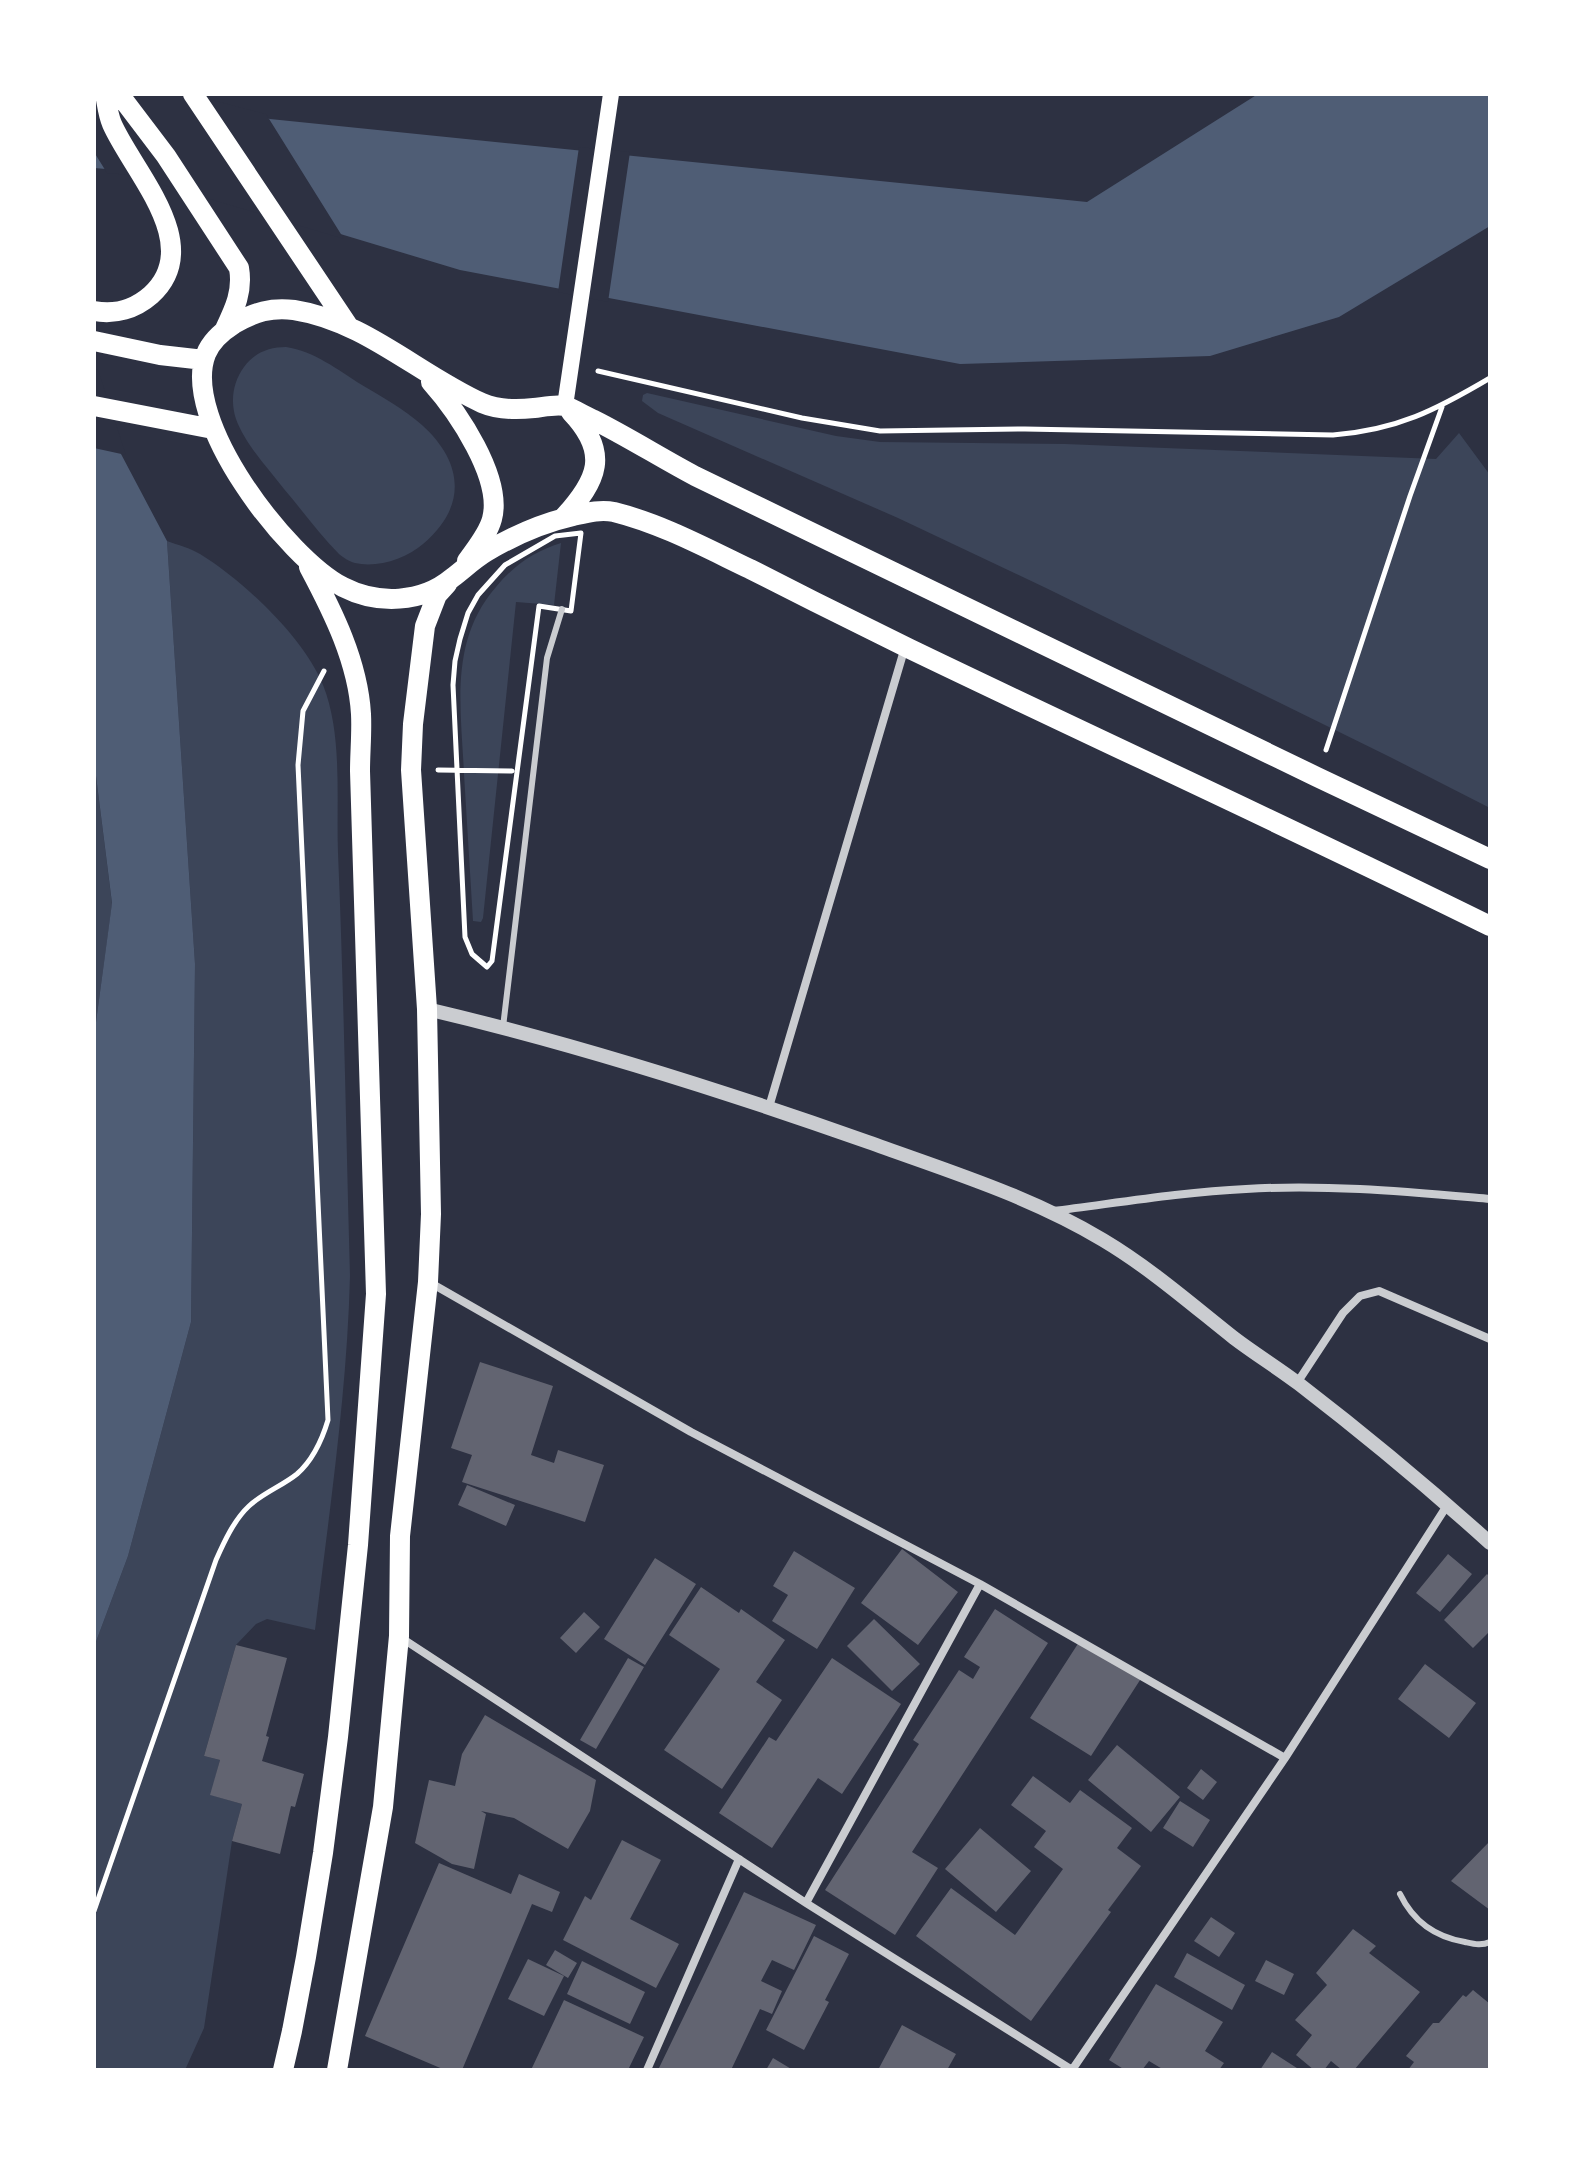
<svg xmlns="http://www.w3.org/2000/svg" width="1584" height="2164" font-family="Arial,sans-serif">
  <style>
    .green { fill: #3c4559 }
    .water { fill: #4f5d75 }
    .pier { fill: #2d3142 }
    .building { fill: #626471 }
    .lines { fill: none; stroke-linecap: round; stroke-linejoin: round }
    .path { stroke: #fff; stroke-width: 5 }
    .service { stroke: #caccd0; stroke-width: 6 }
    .minor { stroke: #caccd0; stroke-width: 8 }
    .tertiary { stroke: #caccd0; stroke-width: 14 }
    .secondary { stroke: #fff; stroke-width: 16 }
    .primary { stroke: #fff; stroke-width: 20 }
  </style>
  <rect width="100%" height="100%" fill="#2d3142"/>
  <!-- green -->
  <path class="green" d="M286 347C314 351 338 370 362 385 382 397 404 409 422 425 464 463 467 507 423 544 406 559 377 568 355 563 348 561 344 558 339 554 319 534 302 510 284 489 268 468 245 444 236 419 230 401 233 382 244 367 254 353 269 347 286 347Z
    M647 393 836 436 880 442 1065 444 1436 459 1459 433 1490 475V808L1390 757 1046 588 898 518 658 413 642 401 643 395Z
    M167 541C178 545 190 548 200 554 244 581 304 638 323 685 343 735 336 800 338 853 344 994 346 1135 350 1276 347 1395 329 1513 315 1630L267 1619 256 1624 236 1645 204 1756 220 1760 211 1795 242 1804 232 1841 204 2028 185 2070H94V1647L128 1556 191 1322 195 964Z
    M561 543 554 605 516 602 483 918 481 922 473 921C470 872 467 823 464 774 461 707 449 641 496 587 514 565 535 551 561 543Z
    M94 760 112 904 94 1037Z"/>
  <!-- water -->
  <path class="water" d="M94 94H173L270 119 1087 202 1258 94H1490V226L1339 317 1210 356 960 364 460 270 131 171 94 168Z
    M94 372 121 454 167 541 195 964 191 1322 128 1556 94 1647V1037L112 903 94 760Z"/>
  <!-- pier -->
  <path class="pier" d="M94 94H189L266 114 344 239 130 175 107 173 94 152Z
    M579 147 630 152 608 302 558 292Z
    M94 368 98 370 126 455 94 448Z"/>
  <!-- building -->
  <path class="building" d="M480 1362 553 1386 531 1455 554 1463 558 1450 604 1465 585 1522 462 1482 472 1455 451 1448Z
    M467 1485 515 1505 506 1526 458 1505Z
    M902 1549 958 1592 918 1645 861 1603Z
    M794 1551 855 1588 817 1649 772 1621 788 1595 773 1586Z
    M1448 1554 1472 1574 1440 1612 1416 1593Z
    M655 1558 696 1584 645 1665 604 1639Z
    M1487 1574 1490 1577V1631L1473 1648 1444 1620Z
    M701 1587 739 1613 741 1609 785 1640 756 1682 782 1700 722 1789 664 1750 720 1669 669 1635Z
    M995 1609 1048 1643 912 1852 938 1868 895 1935 825 1890 919 1744 913 1740 959 1670 973 1679 980 1667 964 1657Z
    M584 1612 600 1627 576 1653 560 1638Z
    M874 1619 920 1664 892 1691 847 1646Z
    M1081 1639 1142 1677 1091 1756 1030 1718Z
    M236 1645 287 1658 266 1736 269 1737 262 1761 304 1774 295 1807 291 1806 280 1854 232 1841 242 1804 210 1795 220 1760 204 1756Z
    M628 1658 644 1667 596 1749 580 1740Z
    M832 1658 901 1704 842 1794 818 1778 772 1848 719 1813 769 1737 776 1741Z
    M1425 1664 1476 1703 1449 1738 1398 1699Z
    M485 1715 596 1780 590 1811 568 1849 514 1818 481 1811 486 1814 474 1869 452 1864 415 1843 429 1780 455 1786 462 1754Z
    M1117 1745 1180 1797 1151 1832 1088 1780Z
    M1201 1769 1217 1782 1203 1800 1187 1788Z
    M1033 1776 1070 1803 1080 1790 1132 1828 1117 1848 1141 1866 1108 1910 1111 1912 1031 2021 916 1936 951 1888 1015 1935 1063 1869 1034 1847 1046 1831 1011 1805Z
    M1180 1801 1210 1820 1193 1847 1163 1828Z
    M980 1828 1031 1871 996 1912 945 1869Z
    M622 1840 661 1860 630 1919 679 1944 656 1988 563 1940 585 1896 591 1900Z
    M1490 1841V1910L1451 1881Z
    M439 1863 511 1894 519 1874 560 1892 552 1912 532 1904 462 2070H445L365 2036Z
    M744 1892 816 1925 794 1970 772 1960 761 1981 782 1991 772 2014 760 2009 731 2070H658Z
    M1211 1917 1235 1933 1219 1957 1194 1941Z
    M1353 1929 1376 1946 1369 1953 1420 1992 1354 2070H1342L1331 2061 1324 2070H1314L1296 2055 1312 2035 1295 2020 1327 1985 1316 1973Z
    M814 1936 849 1954 825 2000 829 2002 804 2050 766 2030Z
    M555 1950 577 1963 568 1978 546 1965Z
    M1187 1953 1245 1985 1232 2010 1174 1977Z
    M528 1959 564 1976 544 2016 508 1999Z
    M1266 1960 1294 1974 1284 1995 1255 1981Z
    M582 1961 645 1992 630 2024 567 1994Z
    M1156 1984 1223 2022 1205 2051 1224 2063 1219 2070H1164L1149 2061 1142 2070H1125L1109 2060Z
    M1473 1990 1490 2004V2070H1408L1414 2062 1406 2056 1433 2023H1439L1463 1995 1466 1997Z
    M564 2000 644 2037 628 2070H531Z
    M902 2025 956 2054 947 2070H878Z
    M1272 2052 1300 2070H1260Z
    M773 2058 793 2070H766Z"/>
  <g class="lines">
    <!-- path -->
    <path class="path" d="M598 371 802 418 880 431 1025 429 1333 435C1397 430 1436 410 1490 378
      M581 533 571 611 539 606 492 961 487 967 472 954 465 937 453 685 455 661 460 639 468 613 478 595 505 565 555 536Z
      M1326 750 1410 496 1442 407
      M438 770 512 771
      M94 1911 216 1560C224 1542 234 1520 249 1506 263 1493 282 1486 297 1474 313 1460 322 1440 328 1420L298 765 303 711 324 671"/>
    <!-- service -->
    <path class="service" d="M503 1027 547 658 562 609
      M1400 1894C1413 1921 1435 1937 1465 1942 1474 1944 1481 1946 1490 1942"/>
    <!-- minor -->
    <path class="minor" d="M769 1107 905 647
      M1053 1211C1117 1203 1181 1192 1246 1189 1327 1184 1409 1192 1490 1199
      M429 1282 691 1432 980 1584 1285 1758
      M1297 1383 1343 1313 1360 1296 1379 1291 1490 1339
      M400 1637 806 1903 1072 2070
      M806 1903 980 1584
      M647 2070 739 1859
      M1072 2070 1285 1758 1448 1504"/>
    <!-- tertiary -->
    <path class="tertiary" d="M427 1009C576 1044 724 1091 868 1142 948 1171 1030 1196 1103 1240 1150 1268 1191 1304 1234 1338 1255 1354 1278 1368 1299 1384 1364 1434 1428 1487 1490 1543"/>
    <!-- secondary -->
    <path class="secondary" d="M565 406 611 94"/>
    <!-- primary -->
    <path class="primary" d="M119 94 166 156 239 268C243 291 235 308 225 329
      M193 94 349 327
      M94 311C115 315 135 309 151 295 206 245 133 172 112 124 108 115 107 104 105 94
      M94 341 160 355 204 360
      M431 382C457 411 503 478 492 519 488 534 476 548 467 561
      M94 406 213 429
      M563 518C598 480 610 453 571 412
      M1490 859 1317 777 695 476C661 458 628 437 594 420 585 416 574 409 565 406 556 404 543 407 534 408 516 410 498 410 482 403 418 374 365 321 294 310 272 307 254 312 234 324 223 331 211 341 206 354 180 420 287 558 343 587 378 605 422 603 452 578 464 569 473 560 486 552 513 536 542 523 573 516 586 513 600 509 614 512 662 524 706 548 750 569 803 596 857 623 910 649 1103 742 1298 831 1490 926
      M283 2070 292 2031 306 1957 323 1853 338 1737 358 1545 376 1294 360 771C360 752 362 733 361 714 358 662 333 612 309 567
      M337 2070 383 1807 399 1636 400 1536 428 1282 431 1214 427 1009 411 770 413 724 425 626 437 595 447 584"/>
  </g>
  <!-- border -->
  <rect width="1584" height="2164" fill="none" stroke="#ffffff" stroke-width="192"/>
</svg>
